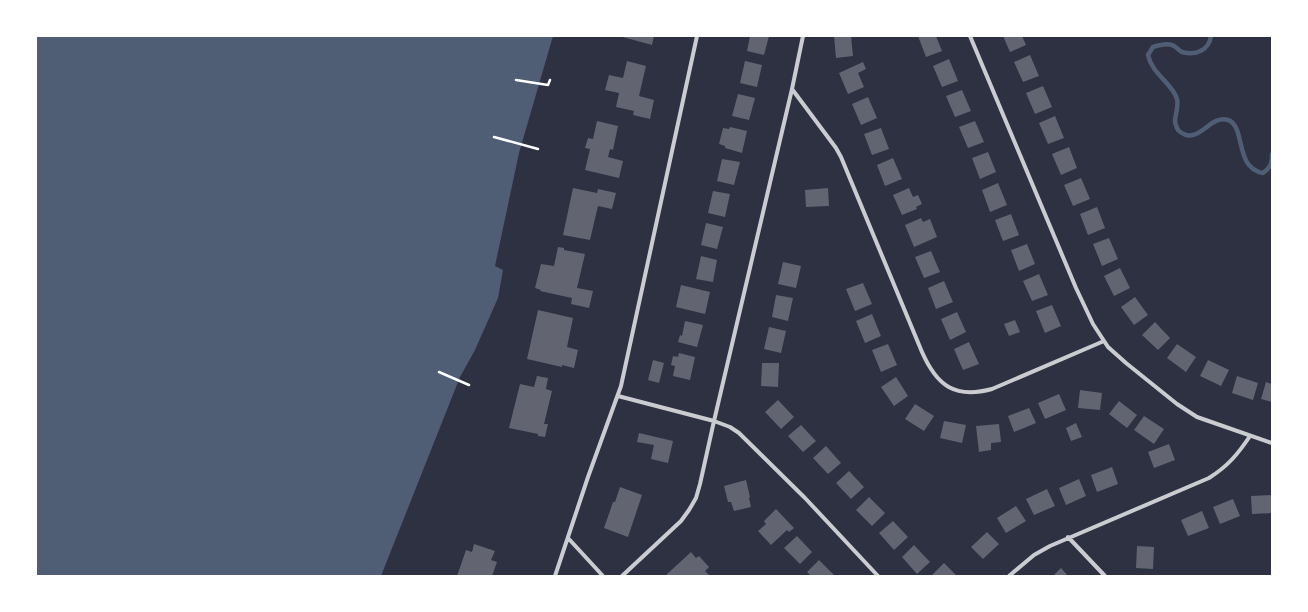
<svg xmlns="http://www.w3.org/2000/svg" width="1308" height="612" font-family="Manrope,sans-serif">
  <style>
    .water { fill: #4f5d75 }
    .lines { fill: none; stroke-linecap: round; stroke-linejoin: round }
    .stream { stroke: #4f5d75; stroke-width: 4.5 }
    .building { fill: #626471 }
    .path { stroke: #fff; stroke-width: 2.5 }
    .minor { stroke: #caccd0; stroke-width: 4 }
  </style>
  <rect width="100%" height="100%" fill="#2d3142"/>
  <!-- water -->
  <path class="water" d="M36 36H553L519 153 495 266 503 270 498 298 475 350 460 377 381 576H36Z"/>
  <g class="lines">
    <!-- stream -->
    <path class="stream" d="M1211 36C1209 50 1196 56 1182 52 1178 50 1176 46 1172 45 1166 43 1159 45 1153 47L1148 55C1152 74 1173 84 1177 99 1179 107 1175 114 1175 121 1175 124 1177 128 1178 130 1180 132 1183 134 1186 135 1202 139 1211 115 1228 120 1246 126 1234 168 1263 173 1271 167 1272 163 1272 154"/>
  </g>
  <!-- building -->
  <path class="building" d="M619 36H654L652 45Z
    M750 36H769L764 55 747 51Z
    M834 36H851L853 56 836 58Z
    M918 36H936L942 51 926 57Z
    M1003 36H1022L1026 45 1010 52Z
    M1030 55 1039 76 1023 82 1014 62Z
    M949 59 958 81 942 87 933 66Z
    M627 61 646 66 639 96 654 100 650 119 633 115 634 111 616 107 619 93 605 90 609 75 623 78Z
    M745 61 762 65 757 87 740 83Z
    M863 62 866 69 858 73 864 87 848 94 839 73Z
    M1043 86 1052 107 1035 114 1026 93Z
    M962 90 971 111 955 117 946 96Z
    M738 94 755 98 749 120 732 116Z
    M868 97 877 118 861 125 852 104Z
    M1055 116 1064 138 1048 144 1039 123Z
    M597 121 618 126 613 150 610 149 608 157 623 161 619 178 585 170 590 149 585 148 588 138 593 139Z
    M975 121 984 142 968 148 959 127Z
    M730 127 747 131 742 153 725 148V146L719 144 723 128 729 129Z
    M881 128 889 149 872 155 864 134Z
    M1069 147 1077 168 1061 175 1052 154Z
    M988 152 996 172 980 179 972 158Z
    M893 158 902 179 885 186 877 165Z
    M722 159 740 162 734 185 717 181Z
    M1081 178 1090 199 1073 206 1064 185Z
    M998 183 1007 205 990 212 982 190Z
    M573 188 597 193 598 189 616 193 612 209 598 206 590 240 563 235Z
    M828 188 829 206 806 207 805 190Z
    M909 188 913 197 918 195 922 204 916 207 917 209 902 215 893 195Z
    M713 191 730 194 725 217 708 213Z
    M1097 207 1105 228 1088 235 1080 214Z
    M1011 214 1019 235 1003 241 995 220Z
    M921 218 923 222 930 219 937 237 914 247 905 225Z
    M706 223 723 227 717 249 701 245Z
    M1109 238 1118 259 1102 266 1093 244Z
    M1027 244 1035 264 1019 271 1011 250Z
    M558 247 564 248V250L585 254 577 288 593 291 589 308 571 304 572 298 540 291 541 290 535 288 541 264 554 266Z
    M931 251 940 272 924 278 915 257Z
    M701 256 717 260 713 282 696 279Z
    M783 262 801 266 796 288 778 284Z
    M1120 268 1130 288 1114 296 1104 276Z
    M1039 274 1048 295 1032 301 1023 281Z
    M944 281 953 302 936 309 928 288Z
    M863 283 872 304 855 311 846 289Z
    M681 285 710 292 705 314 676 307Z
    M776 295 793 298 788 321 772 317Z
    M1135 297 1148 315 1134 325 1121 307Z
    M1052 305 1061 326 1045 333 1036 311Z
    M538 310 573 318 567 347 578 350 574 368 562 365V367L527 359Z
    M957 312 966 332 950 340 941 319Z
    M872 314 881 336 865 343 856 321Z
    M1015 320 1020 332 1009 336 1004 324Z
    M685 321 703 325 697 347 678 342 680 335 682 336Z
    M1155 322 1170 338 1158 350 1142 335Z
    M769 327 786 331 781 353 764 349Z
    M969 342 979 364 963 370 954 349Z
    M888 344 897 365 881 372 872 350Z
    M1177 344 1196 357 1186 372 1167 358Z
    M679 353 695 357 690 380 673 376 675 366 671 365 673 356 678 357Z
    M653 360 664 363 659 383 648 380Z
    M1208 360 1229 370 1221 386 1200 376Z
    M762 363H779L778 387 761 386Z
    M537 376 548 378 546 389 552 391 544 424H548L545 437 538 436V434L509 428 520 384 534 387Z
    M1237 376 1258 383 1253 400 1232 393Z
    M896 377 908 396 894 406 881 387Z
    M1266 382 1272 384V402L1261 399Z
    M1080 390 1102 393 1100 410 1078 408Z
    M1059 394 1066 410 1045 419 1038 403Z
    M778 400 794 417 781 429 765 412Z
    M1119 401 1137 415 1127 428 1109 414Z
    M915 404 934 416 924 431 905 419Z
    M1029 408 1036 423 1014 432 1008 416Z
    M1144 416 1164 429 1154 444 1134 430Z
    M944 421 966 425 962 443 940 438Z
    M1076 423 1082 437 1071 441 1066 428Z
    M999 424 1001 442 991 443V450L979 452 976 426Z
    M801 425 816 441 803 452 788 436Z
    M639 433 673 441 668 463 651 459 654 445 637 442Z
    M1169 444 1175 460 1154 468 1148 452Z
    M826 446 841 463 828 474 813 458Z
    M1112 467 1118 484 1097 492 1091 475Z
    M849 471 864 487 851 499 836 483Z
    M1079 479 1086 496 1066 505 1059 488Z
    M746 480 750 497 749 498 751 507 734 511 731 502H728L724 486Z
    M620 487 642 495 628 537 604 528 613 502H615Z
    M1047 489 1055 506 1034 515 1026 499Z
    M1272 495V513L1252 514 1251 496Z
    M869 497 885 513 872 526 856 510Z
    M1233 499 1240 516 1220 524 1213 507Z
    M1016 506 1026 521 1006 533 997 518Z
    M776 509 794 528 789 532 787 530 771 545 758 531 766 524 764 521Z
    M1202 511 1209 528 1188 536 1181 520Z
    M893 521 908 537 894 550 879 533Z
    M987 532 999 544 983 559 971 547Z
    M797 536 812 552 800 564 784 548Z
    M474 544 495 551 491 560 497 562 492 576H457L466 550 472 552Z
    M914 545 930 562 917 574 902 557Z
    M1137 546 1154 547 1153 569 1136 568Z
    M691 552 696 558 699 556 709 567 705 571 710 576H667L666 575Z
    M819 560 835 576H811L807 572Z
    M944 563 957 576H931Z
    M1061 568 1068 576H1053Z"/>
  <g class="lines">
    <!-- path -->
    <path class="path" d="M516 80 548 85 550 80
      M494 137 538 149
      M439 372 469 385"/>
    <!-- minor -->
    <path class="minor" d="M970 36 1076 288 1093 324 1108 347 1126 363 1177 404 1197 417 1272 443
      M792 89 836 148 841 157 922 352C937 386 955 399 992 389L1104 341
      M618 396 714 421 730 427 739 433 805 498 878 576
      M1068 537 1105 576
      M568 538 603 576
      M555 576 588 477 621 386 697 36
      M622 576 681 521 689 510 696 498 700 484 714 421 792 89 803 36
      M1009 576 1034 555 1050 546 1209 478C1228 466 1238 454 1250 436"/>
  </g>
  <!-- border -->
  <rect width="1308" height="612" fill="none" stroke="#ffffff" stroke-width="74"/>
</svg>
